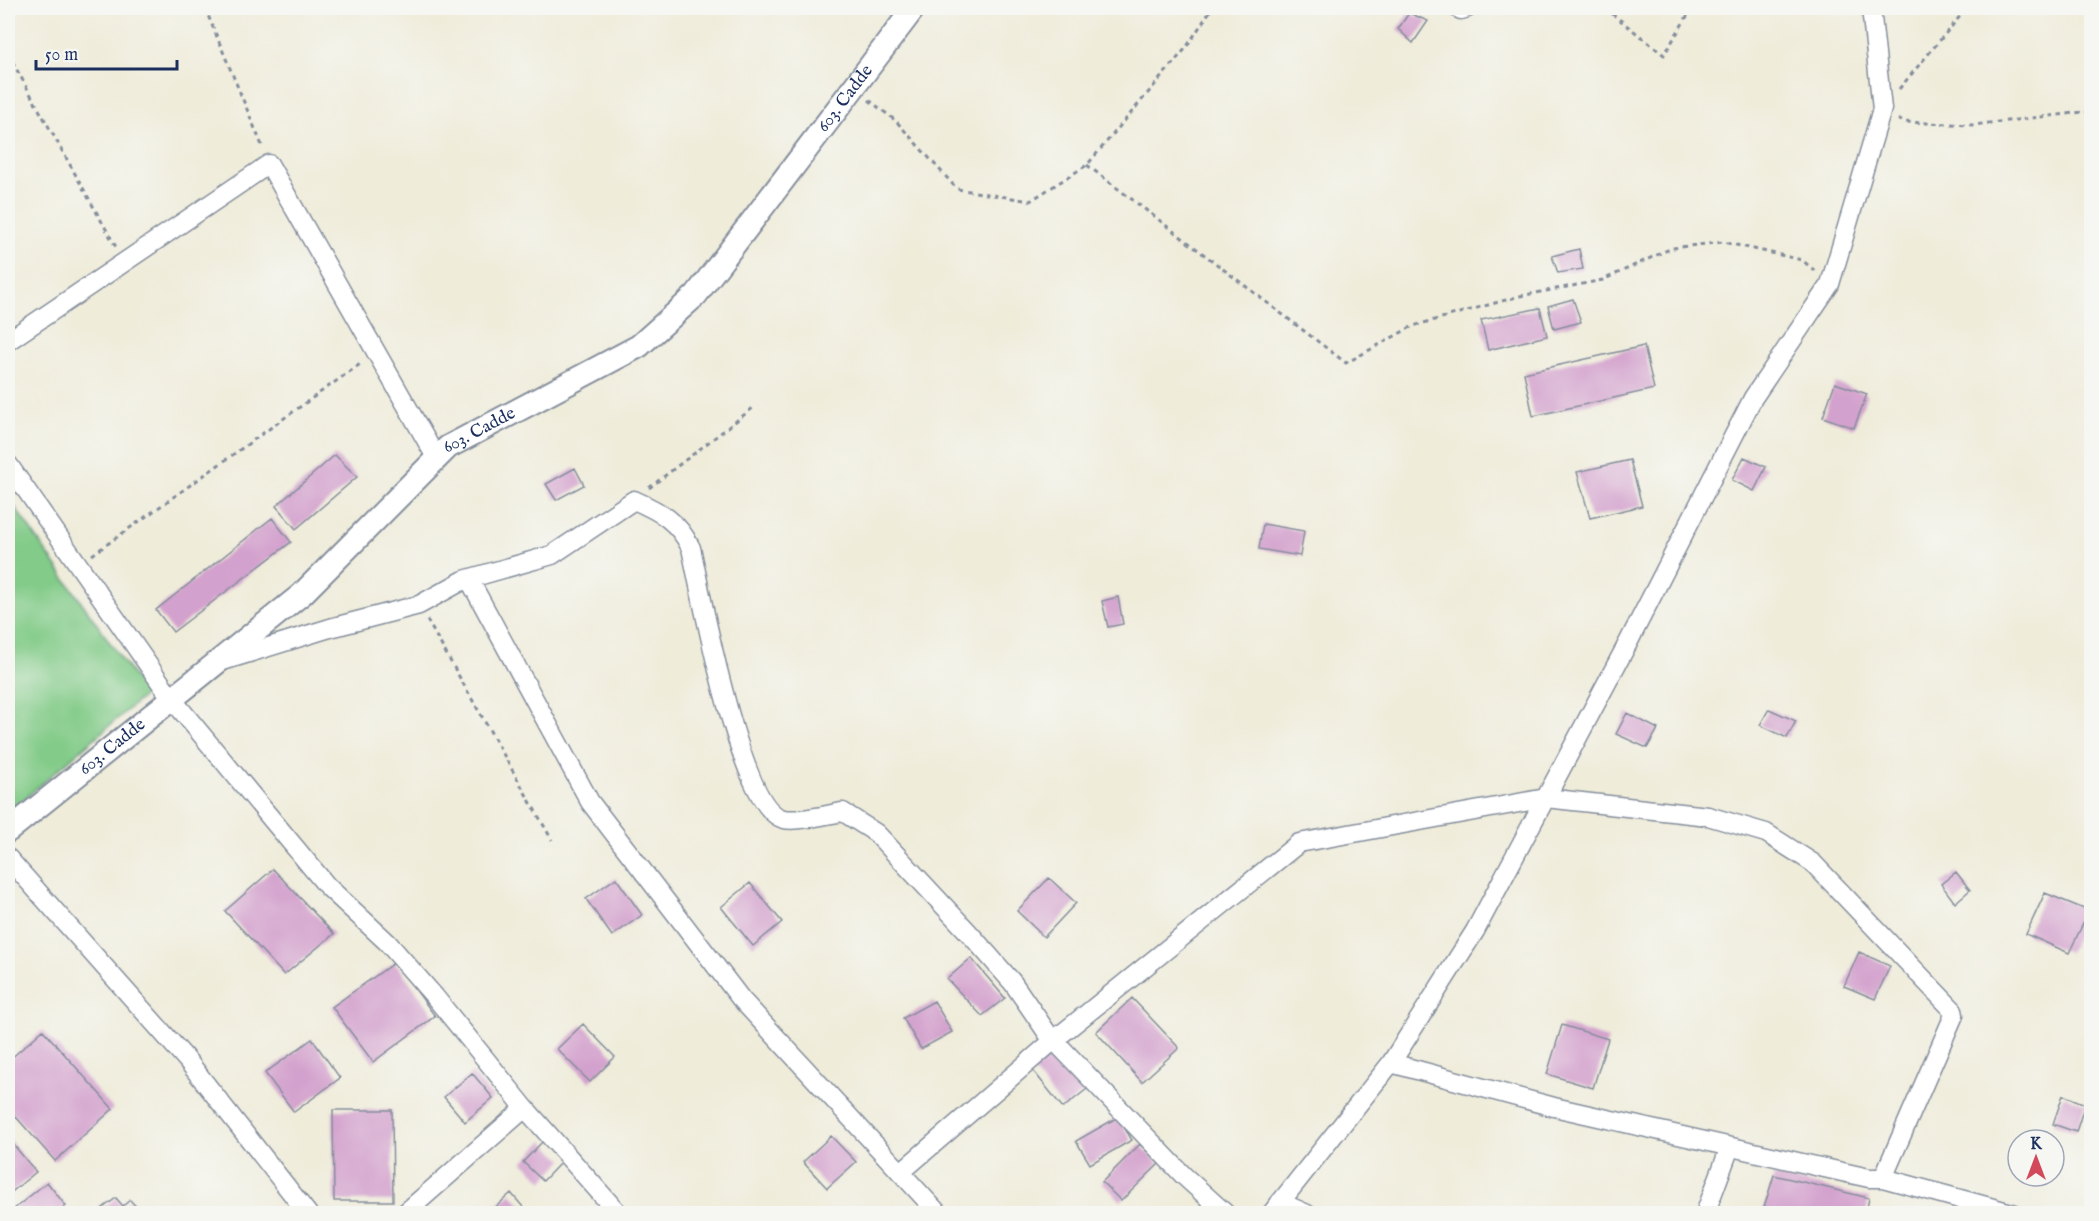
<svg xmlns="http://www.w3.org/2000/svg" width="2099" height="1221" font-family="'IM FELL English',serif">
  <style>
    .green { fill: #82cb88; stroke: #4e7d73; stroke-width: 1.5 }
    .building { fill: #d3a1cd }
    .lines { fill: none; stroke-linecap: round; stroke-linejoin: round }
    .minor-casing { stroke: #858e9c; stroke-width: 21 }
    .tertiary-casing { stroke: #858e9c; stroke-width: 26 }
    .path { stroke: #858e9c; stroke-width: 3; stroke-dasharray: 4.5 4.5; stroke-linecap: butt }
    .minor { stroke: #fff; stroke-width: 18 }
    .tertiary { stroke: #fff; stroke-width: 22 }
    .labels { text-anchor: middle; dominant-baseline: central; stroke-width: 6; stroke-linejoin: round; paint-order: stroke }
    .street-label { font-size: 18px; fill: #1b2f5e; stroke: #f6f6f2 }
  </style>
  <rect width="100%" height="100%" fill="#f6f6f2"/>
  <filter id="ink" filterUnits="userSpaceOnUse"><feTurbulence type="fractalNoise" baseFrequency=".0167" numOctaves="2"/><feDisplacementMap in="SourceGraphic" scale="12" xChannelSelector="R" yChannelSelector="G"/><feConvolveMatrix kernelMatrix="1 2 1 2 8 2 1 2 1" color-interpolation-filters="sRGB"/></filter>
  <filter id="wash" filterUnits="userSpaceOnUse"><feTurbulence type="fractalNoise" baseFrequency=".008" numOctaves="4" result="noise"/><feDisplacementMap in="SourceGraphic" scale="24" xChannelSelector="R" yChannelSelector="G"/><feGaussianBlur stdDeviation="1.35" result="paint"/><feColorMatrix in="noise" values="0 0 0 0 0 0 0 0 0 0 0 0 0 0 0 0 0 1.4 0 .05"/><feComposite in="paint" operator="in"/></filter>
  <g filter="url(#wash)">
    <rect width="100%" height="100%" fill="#efecda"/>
    <!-- green -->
    <path class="green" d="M14 506 146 694 8 813V511Z"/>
    <g id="blocks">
      <!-- building -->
      <path class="building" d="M1409 13 1428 21 1413 43 1398 29Z
        M1579 249 1583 269 1558 273 1552 256Z
        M1573 299 1581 322 1554 329 1548 306Z
        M1540 308 1547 336 1488 350 1481 320Z
        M1644 346 1654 389 1533 416 1524 373Z
        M1835 383 1867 394 1854 428 1823 417Z
        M335 455 357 477 296 529 276 506Z
        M1744 457 1766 467 1754 491 1732 480Z
        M1630 460 1642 506 1590 518 1577 472Z
        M575 468 584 485 556 500 546 484Z
        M272 518 291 542 173 632 156 610Z
        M1263 524 1304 531 1300 556 1259 549Z
        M1118 597 1123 624 1108 627 1102 601Z
        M1769 709 1796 721 1787 738 1760 725Z
        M1627 713 1658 729 1647 748 1616 734Z
        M273 869 334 934 284 975 225 911Z
        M1956 872 1970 890 1955 903 1941 884Z
        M616 878 642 915 612 936 586 899Z
        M1049 878 1076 903 1044 937 1017 911Z
        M750 883 782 922 753 946 721 907Z
        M2045 893 2089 911 2069 953 2026 934Z
        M1859 952 1890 966 1875 999 1844 986Z
        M971 958 1005 998 982 1016 947 979Z
        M395 962 435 1016 373 1062 332 1007Z
        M1132 998 1179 1048 1142 1082 1096 1032Z
        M934 1001 952 1032 921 1049 903 1018Z
        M583 1024 615 1057 590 1082 557 1049Z
        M1562 1025 1608 1039 1593 1088 1547 1074Z
        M43 1030 113 1109 55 1161 8 1108V1061Z
        M312 1039 340 1078 294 1112 265 1073Z
        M1055 1049 1087 1089 1063 1108 1031 1068Z
        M472 1073 493 1098 465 1122 444 1097Z
        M2063 1095 2085 1104 2076 1132 2053 1124Z
        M333 1110H392L393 1201H334Z
        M1118 1117 1132 1140 1090 1164 1076 1141Z
        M831 1136 856 1162 827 1188 803 1162Z
        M8 1138 36 1172 8 1195Z
        M543 1141 563 1160 543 1181 523 1162Z
        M1140 1144 1159 1164 1121 1201 1102 1182Z
        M1774 1175 1869 1198 1866 1214H1762Z
        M47 1182 66 1206 57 1214H8Z
        M511 1193 529 1214H488Z
        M116 1198 123 1206 130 1200 143 1214H95Z
        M207 1207 214 1214H200Z"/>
    </g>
  </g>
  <g filter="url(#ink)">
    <use href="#blocks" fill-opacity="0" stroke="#858e9c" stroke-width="1.5"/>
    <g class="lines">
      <!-- minor casing -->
      <g class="minor-casing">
        <path id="minor" d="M1457 8 1461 10 1468 8
          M8 341 269 164 437 459
          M8 464 172 699 327 886 387 942 435 997 525 1108 619 1214
          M469 579 590 802 741 999 939 1214
          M223 661 330 628 419 605 464 580 552 555 634 500C661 512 678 521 691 548 701 592 740 811 784 819 798 822 829 814 843 812L876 833 970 934 1013 983 1048 1034 1184 1176 1226 1214
          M8 858 187 1060 308 1214
          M901 1172 1054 1040 1299 843 1546 798 1708 816 1766 833 1813 863 1953 1010 1954 1015 1883 1178H1869L1554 1107 1391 1063
          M1883 1178 2015 1214
          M1280 1202 1307 1214
          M404 1214 525 1108
          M1271 1214 1391 1063 1475 931 1629 641 1753 398 1830 284 1882 109 1871 8
          M1705 1214 1730 1147"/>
      </g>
      <!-- tertiary casing -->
      <g class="tertiary-casing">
        <g id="tertiary">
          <path id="s1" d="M8 831 302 594 448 447 639 346 696 295 914 8"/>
        </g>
      </g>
      <!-- path -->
      <path class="path" d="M205 8 263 148
        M1605 8 1664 55 1692 8
        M8 54 116 247
        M1899 89 1967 8
        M869 100 896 121 957 189 1030 201 1087 165 1186 48 1212 8
        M1898 119 1903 122 1973 125 2092 111
        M1087 165 1346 363 1413 326 1520 296 1603 280 1672 248 1723 242 1802 260 1815 271
        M649 488 753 408
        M92 555 363 362
        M427 620 552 840
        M2092 693V695"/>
      <!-- minor -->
      <use href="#minor" class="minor"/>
      <!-- tertiary -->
      <use href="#tertiary" class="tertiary"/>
    </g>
  </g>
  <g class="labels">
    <!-- street labels -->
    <g class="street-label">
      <text stroke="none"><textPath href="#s1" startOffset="1124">603. Cadde</textPath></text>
      <text stroke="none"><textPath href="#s1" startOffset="620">603. Cadde</textPath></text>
      <text stroke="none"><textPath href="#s1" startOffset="134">603. Cadde</textPath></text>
    </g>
  </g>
  <!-- margin -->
  <rect width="2099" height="1221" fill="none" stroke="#f6f6f2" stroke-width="30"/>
  <!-- north arrow -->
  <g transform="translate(2036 1158)"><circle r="28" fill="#f6f6f2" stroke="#9ea6b7" stroke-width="1.5"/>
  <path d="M0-4.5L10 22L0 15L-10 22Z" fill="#d1495b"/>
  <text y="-9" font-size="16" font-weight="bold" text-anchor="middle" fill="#1b2f5e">K</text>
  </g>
  <!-- scale -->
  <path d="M36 60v9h141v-9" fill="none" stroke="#1b2f5e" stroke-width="3"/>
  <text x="45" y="60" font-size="18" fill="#1b2f5e" stroke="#f6f6f2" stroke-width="4.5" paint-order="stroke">50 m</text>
</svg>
